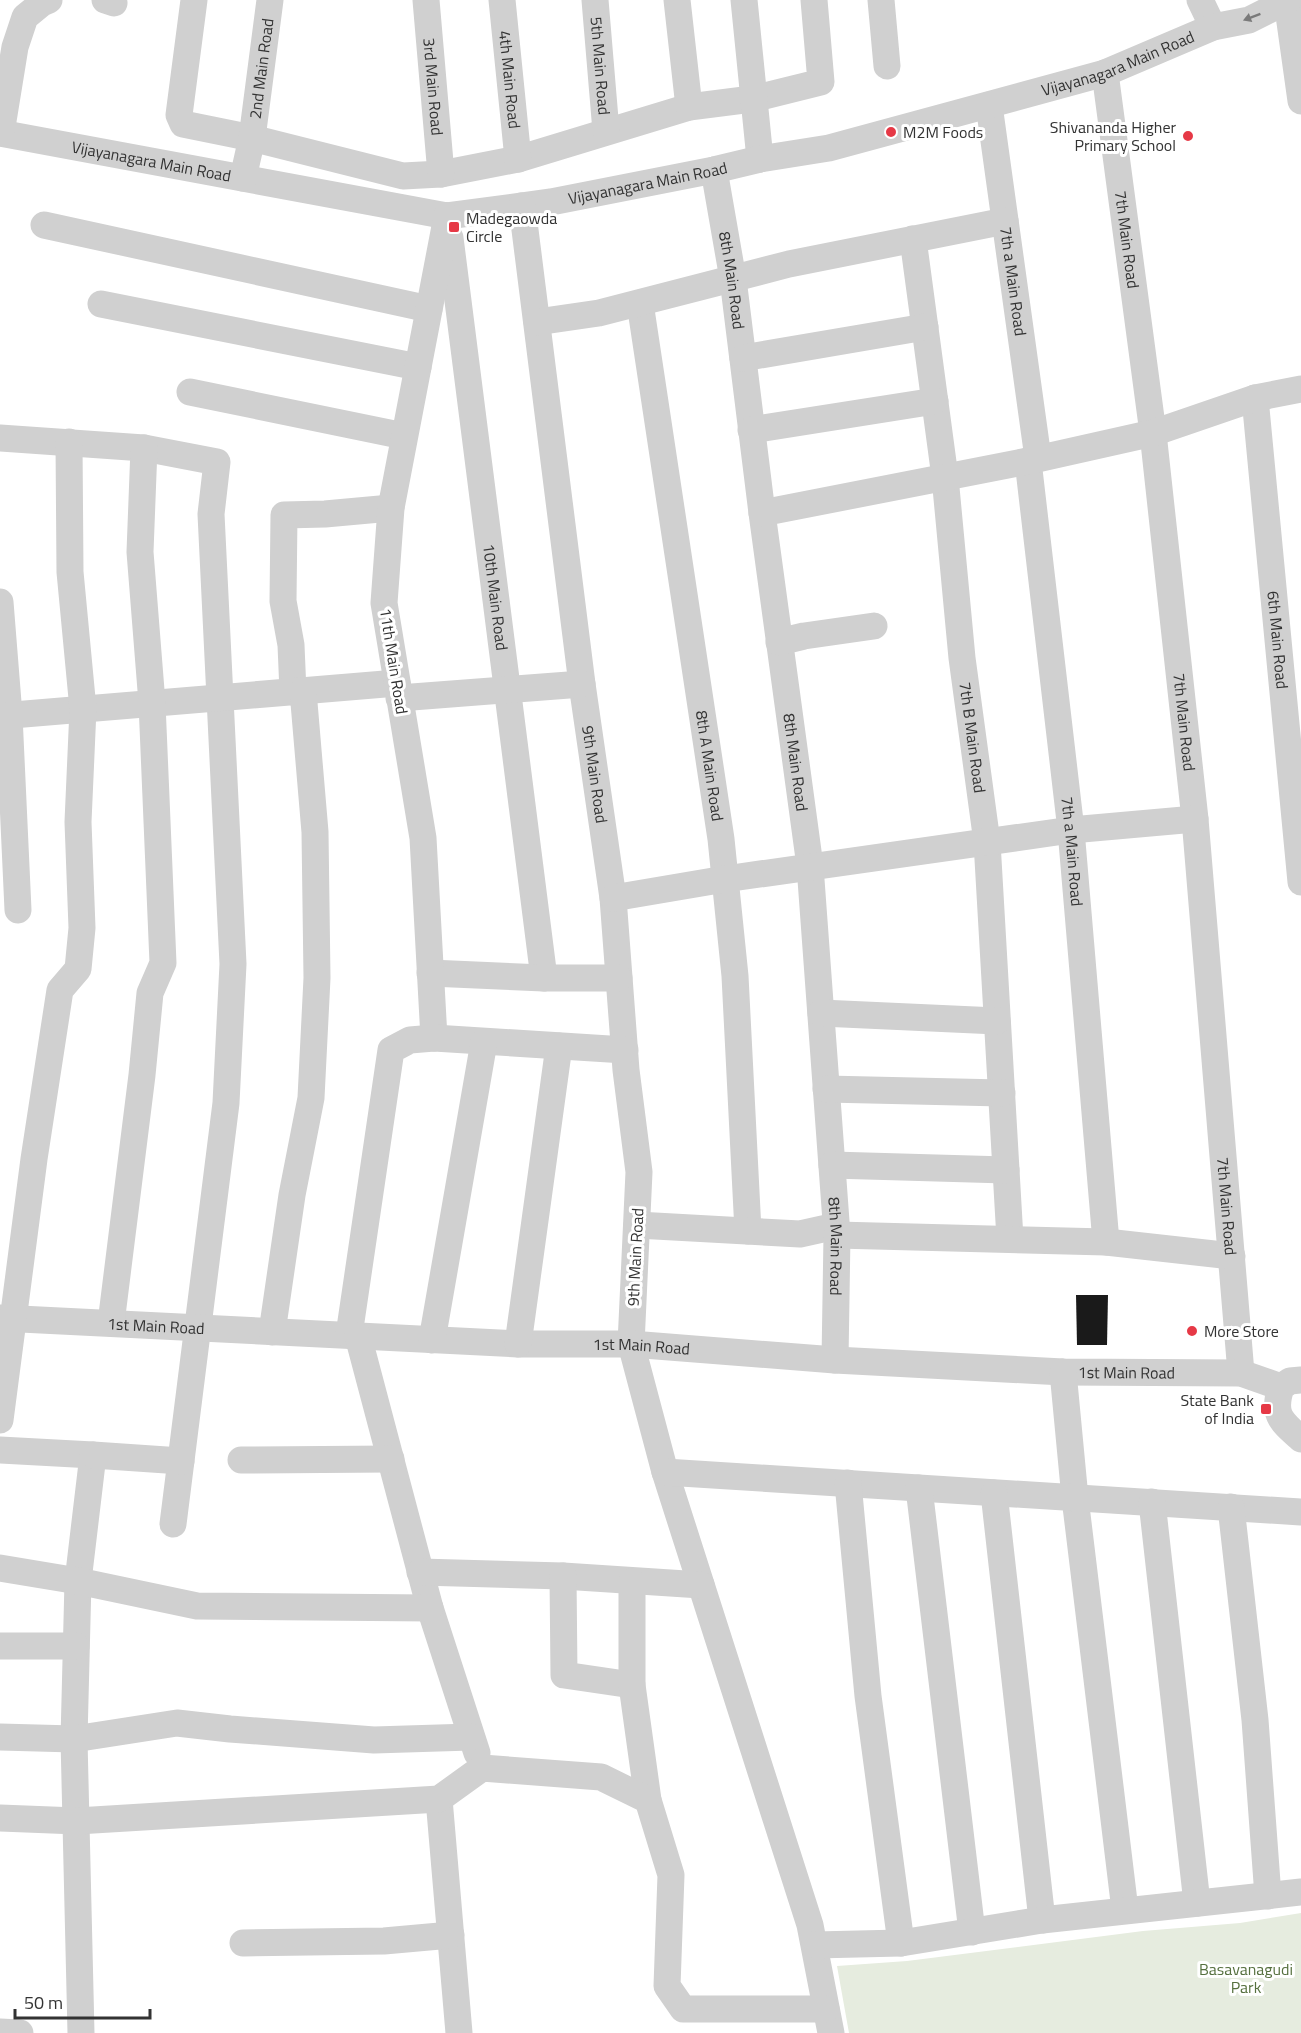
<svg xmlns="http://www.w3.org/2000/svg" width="1301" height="2033" font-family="'Titillium Web',sans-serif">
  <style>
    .green { fill: #e6ecdf }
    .building { fill: #1a1a1a }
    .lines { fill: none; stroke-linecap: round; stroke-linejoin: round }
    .minor { stroke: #d0d0d0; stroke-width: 27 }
    .oneway { fill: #7a7a7a }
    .poi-dot { fill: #e63946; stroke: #fff; stroke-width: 2 }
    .labels { text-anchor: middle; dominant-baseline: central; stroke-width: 6; stroke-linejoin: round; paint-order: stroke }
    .street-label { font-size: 16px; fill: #333; stroke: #fff }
    .poi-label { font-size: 16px; fill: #333; stroke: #fff; text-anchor: start }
    .park-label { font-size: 16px; fill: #56703f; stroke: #fff }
  </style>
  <rect width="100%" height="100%" fill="#fff"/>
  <!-- green -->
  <path class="green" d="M1301 1913V2033H849L837 1966 907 1961 1143 1931 1240 1923Z"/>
  <!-- building -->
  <path class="building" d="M1076 1295H1108L1107 1345H1077Z"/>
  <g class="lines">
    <!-- minor -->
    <g class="minor">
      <path d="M105 0 114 3"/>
      <path d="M194 0 179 115 183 124 252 138 403 176 441 174 518 159 689 107 752 99 821 82 814 0"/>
      <path id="s1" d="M426 0 441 174"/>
      <path id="s2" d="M502 0 518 159"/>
      <path id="s3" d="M595 0 606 131"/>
      <path d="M677 0 689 107"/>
      <path d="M744 0 760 159"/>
      <path d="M881 0 887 66"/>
      <path d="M1200 0 1213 27"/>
      <path d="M1287 1 1301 101"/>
      <path id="s4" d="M1105 73 1153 433 1195 819 1241 1373"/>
      <path id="s5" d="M989 105 1038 458"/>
      <path id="s6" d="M0 133 447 216 551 202 714 170 760 159 829 148 1105 73 1213 27 1249 20 1289 0"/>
      <path d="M1 133 15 47 25 17 42 3 49 0"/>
      <path id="s7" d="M714 170 733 279 762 513 810 866 837 1235 835 1360"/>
      <path id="s8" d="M243 178 252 138 270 0"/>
      <path id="s9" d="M522 206 582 684 613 898 626 1070 639 1172 631 1344 665 1472 810 1925 831 2033"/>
      <path d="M44 225 429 309"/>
      <path id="s10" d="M450 238 544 978"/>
      <path id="s11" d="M913 239 945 477 962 658 987 842 1010 1239"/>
      <path id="s12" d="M640 303 721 839 735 976 748 1231"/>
      <path d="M101 304 418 367"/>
      <path d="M537 322 599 313 789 264 1005 221"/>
      <path d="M743 358 925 327"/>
      <path d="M190 392 404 436"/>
      <path id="s13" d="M1255 398 1301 882"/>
      <path d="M751 430 935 401"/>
      <path d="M0 438 144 448 217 462 211 514 233 964 226 1103 173 1524"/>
      <path id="s14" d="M1028 461 1071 830 1106 1242"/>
      <path d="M762 513 1028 461 1153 433 1255 398 1301 389"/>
      <path d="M0 602 9 715 18 910"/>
      <path d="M779 642 804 636 874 626"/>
      <path d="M293 692 291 645 283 601 284 515 325 514 391 508"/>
      <path d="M399 698 582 684"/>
      <path d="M0 716 397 683"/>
      <path d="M613 898 725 879 1071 830 1195 819"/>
      <path d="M430 973 544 978H619"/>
      <path d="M821 1013 997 1021"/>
      <path d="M434 1038 423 838 384 603 391 508 447 216"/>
      <path d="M826 1089 1002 1093"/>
      <path d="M832 1165 1006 1170"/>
      <path d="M637 1225 800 1234 836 1226"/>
      <path d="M837 1235 1106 1242 1232 1256"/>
      <path id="s15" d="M0 1318 518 1344H631L835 1360 1063 1372 1241 1373 1281 1387"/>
      <path d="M111 1323 142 1075 150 993 163 963 152 703 140 552 144 448"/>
      <path d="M272 1332 292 1195 311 1098 317 978 315 832 303 691"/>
      <path d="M349 1335 391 1050 410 1040 434 1038 625 1050"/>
      <path d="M358 1336 430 1608 477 1753"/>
      <path d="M432 1340 484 1042"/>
      <path d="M518 1344 559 1046"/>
      <path d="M1063 1372 1075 1498 1125 1910"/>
      <path d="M1301 1380 1290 1381 1281 1387C1272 1415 1281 1421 1301 1439"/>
      <path d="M0 1420 34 1159 60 990 78 969 82 928 78 822 83 709 70 572 69 442"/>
      <path d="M0 1450 93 1455 78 1581 74 1739 81 2033"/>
      <path d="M93 1455 181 1461"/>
      <path d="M241 1460 391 1459"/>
      <path d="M665 1472 1301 1512"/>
      <path d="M848 1483 868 1696 901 1943"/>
      <path d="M919 1488 972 1932"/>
      <path d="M994 1493 1042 1920"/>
      <path d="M1152 1502 1197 1903"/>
      <path d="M1231 1507 1255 1720 1268 1896"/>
      <path d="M0 1568 78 1581 197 1606 430 1608"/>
      <path d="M420 1572 563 1576 701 1585"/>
      <path d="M563 1576 564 1675 632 1685"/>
      <path d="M632 1582V1685L648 1800"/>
      <path d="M0 1646H76"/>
      <path d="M0 1737 74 1739 177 1723 230 1729 374 1740 471 1737"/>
      <path d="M439 1799 459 2033"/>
      <path d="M0 1818 77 1821 439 1799 482 1768 601 1777 648 1800 671 1875 667 1986 683 2009H826"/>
      <path d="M243 1943 384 1941 451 1935"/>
      <path d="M815 1945 901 1943 1042 1920 1301 1892"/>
      <path d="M0 2032 20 2033"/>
    </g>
  </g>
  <!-- one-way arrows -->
  <defs><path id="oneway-solid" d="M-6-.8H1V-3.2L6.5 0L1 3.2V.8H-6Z" transform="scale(1.5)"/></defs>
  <use class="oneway" href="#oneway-solid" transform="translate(1252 17) rotate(159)"/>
  <!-- markers -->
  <g class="poi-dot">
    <circle cx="891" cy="132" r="6"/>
    <circle cx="1188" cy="136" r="6"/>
    <rect x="448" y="221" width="12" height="12" rx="3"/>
    <circle cx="1192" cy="1331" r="6"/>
    <rect x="1260" y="1403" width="12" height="12" rx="3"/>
  </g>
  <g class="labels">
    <!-- street labels -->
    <g class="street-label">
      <text stroke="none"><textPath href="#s6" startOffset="1144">Vijayanagara Main Road</textPath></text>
      <text stroke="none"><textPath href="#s3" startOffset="66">5th Main Road</textPath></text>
      <text stroke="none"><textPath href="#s8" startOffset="111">2nd Main Road</textPath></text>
      <text stroke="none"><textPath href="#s2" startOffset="80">4th Main Road</textPath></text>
      <text stroke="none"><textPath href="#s1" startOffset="87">3rd Main Road</textPath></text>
      <text stroke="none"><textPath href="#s6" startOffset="154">Vijayanagara Main Road</textPath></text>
      <text stroke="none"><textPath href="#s6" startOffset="658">Vijayanagara Main Road</textPath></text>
      <text stroke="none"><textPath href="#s4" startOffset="168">7th Main Road</textPath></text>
      <text stroke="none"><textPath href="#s7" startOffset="112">8th Main Road</textPath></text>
      <text stroke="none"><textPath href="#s5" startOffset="178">7th a Main Road</textPath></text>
      <text stroke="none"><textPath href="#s10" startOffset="362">10th Main Road</textPath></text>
      <text stroke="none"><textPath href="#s13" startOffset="243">6th Main Road</textPath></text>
      <text transform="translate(394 661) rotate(81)">11th Main Road</text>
      <text stroke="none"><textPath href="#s4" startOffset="654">7th Main Road</textPath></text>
      <text stroke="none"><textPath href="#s11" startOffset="502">7th B Main Road</textPath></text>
      <text stroke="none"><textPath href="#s7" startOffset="598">8th Main Road</textPath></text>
      <text stroke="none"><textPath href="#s12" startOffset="468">8th A Main Road</textPath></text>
      <text stroke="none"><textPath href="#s9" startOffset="573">9th Main Road</textPath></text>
      <text stroke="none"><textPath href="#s14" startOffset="393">7th a Main Road</textPath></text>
      <text stroke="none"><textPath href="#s4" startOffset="1140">7th Main Road</textPath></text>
      <text stroke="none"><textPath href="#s7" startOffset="1084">8th Main Road</textPath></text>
      <text transform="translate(635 1257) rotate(-87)">9th Main Road</text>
      <text stroke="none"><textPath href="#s15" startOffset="156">1st Main Road</textPath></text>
      <text stroke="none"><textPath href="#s15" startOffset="642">1st Main Road</textPath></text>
      <text stroke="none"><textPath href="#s15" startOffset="1128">1st Main Road</textPath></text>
    </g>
    <!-- poi labels -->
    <g class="poi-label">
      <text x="1176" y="127" text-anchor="end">Shivananda Higher<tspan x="1176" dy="18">Primary School</tspan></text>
      <text x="903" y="132">M2M Foods</text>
      <text x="466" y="218">Madegaowda<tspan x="466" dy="18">Circle</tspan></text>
      <text x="1204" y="1331">More Store</text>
      <text x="1254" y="1400" text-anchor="end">State Bank<tspan x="1254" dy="18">of India</tspan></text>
    </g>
    <!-- park labels -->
    <g class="park-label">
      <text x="1246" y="1969">Basavanagudi<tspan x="1246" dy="18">Park</tspan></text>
    </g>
  </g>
  <!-- scale -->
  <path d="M15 2009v9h135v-9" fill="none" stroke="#333333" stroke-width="3"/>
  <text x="24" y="2009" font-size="18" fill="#333333" stroke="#ffffff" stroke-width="4.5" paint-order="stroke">50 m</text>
</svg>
